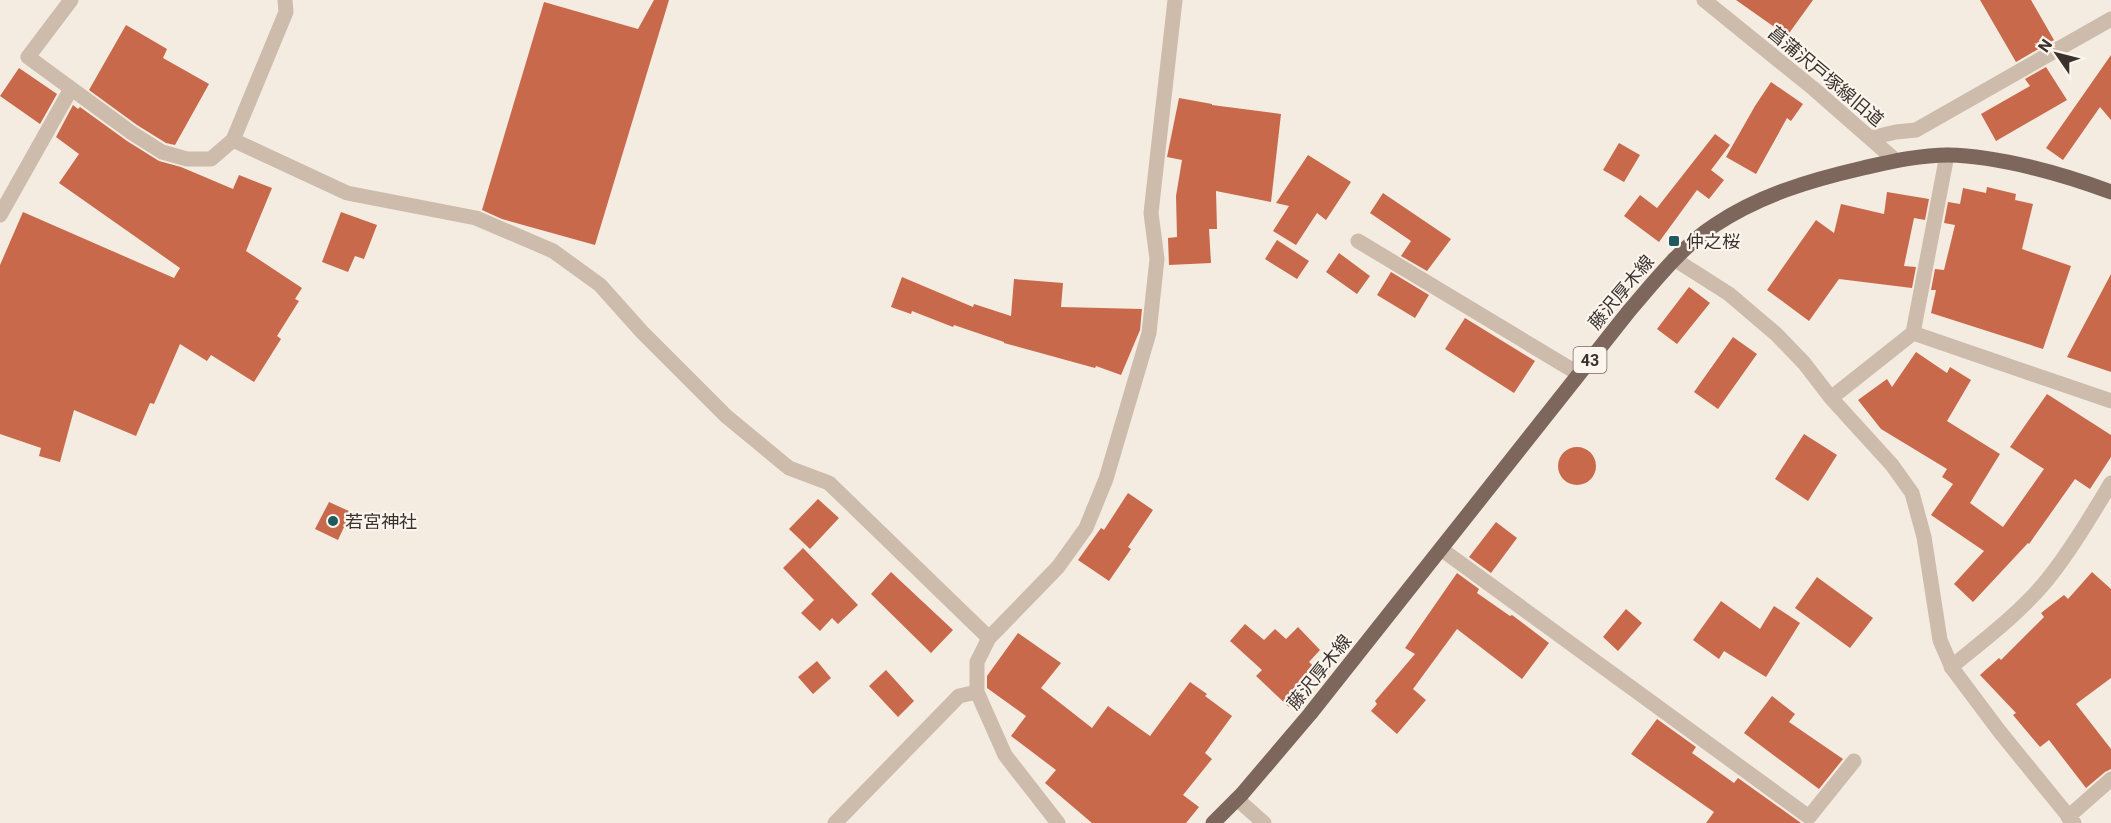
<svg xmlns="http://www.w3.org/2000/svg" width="2111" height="823" font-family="Roboto,'Noto Sans JP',sans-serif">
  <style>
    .building { fill: #c8694b }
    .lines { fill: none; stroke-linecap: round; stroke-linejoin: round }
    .minor { stroke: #cdbbac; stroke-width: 15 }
    .major { stroke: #7d675c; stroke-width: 15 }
    .poi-dot { fill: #1f5a5e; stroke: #fbf5ee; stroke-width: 2 }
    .labels { text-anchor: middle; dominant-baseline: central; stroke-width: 4.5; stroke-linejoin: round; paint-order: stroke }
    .shield { fill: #fbf5ee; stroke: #756b66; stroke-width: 1.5 }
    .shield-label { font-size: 16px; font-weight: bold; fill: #3b302b }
    .street-label { font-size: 18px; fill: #3b302b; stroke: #fbf5ee }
    .poi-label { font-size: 18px; fill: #3b302b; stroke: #fbf5ee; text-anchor: start }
  </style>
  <rect width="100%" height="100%" fill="#f4ebe1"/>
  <!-- building -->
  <path class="building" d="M654 0H669L595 245 502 219 482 210 544 2 638 29Z
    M1736 0H1813L1787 36Z
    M1980 0H2031L2054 40 2016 62Z
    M126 25 167 49 163 58 209 84 175 145 166 143 137 125 89 90Z
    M2111 55V120L2100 107 2063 160 2046 148Z
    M2046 67 2067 100 1996 141 1981 114 2030 86 2025 79Z
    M19 68 57 94 40 124 0 96Z
    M1771 82 1803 104 1791 121 1787 118 1756 174 1726 157 1755 106Z
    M1179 98 1212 104V105L1281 114 1271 202 1216 191 1217 229H1209L1211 263 1169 265 1168 238 1177 237 1176 196 1182 160 1167 157Z
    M73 105 78 109 80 107 127 141 159 161 181 167 233 189 239 175 272 188 246 251 302 288 295 299 299 301 277 336 281 339 254 382 211 355 207 361 180 344 154 404 150 403 136 436 74 410 60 462 39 456 41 448 0 434V265L23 212 174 278 180 268 59 183 79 154 56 137Z
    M1715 134 1730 145 1711 170 1724 180 1709 199 1697 190 1659 242 1624 216 1640 195 1657 208Z
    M1619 143 1640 155 1624 182 1603 170Z
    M1308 155 1351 182 1326 220 1317 213 1296 245 1273 231 1289 206 1276 203Z
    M1987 187 2016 194 2015 200 2033 204 2022 249 2071 266 2043 349 1931 313 1936 290H1931L1935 269 1944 270 1955 225 1944 223 1948 202 1960 204 1963 188 1986 193Z
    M1887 192 1929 199 1925 220 1914 218 1904 266 1916 267 1912 288 1839 279 1809 321 1767 290 1816 220 1834 233 1841 204 1884 214Z
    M1383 193 1451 239 1427 271 1401 256 1411 241 1370 213Z
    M341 212 377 225 364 259 355 256 348 272 322 262Z
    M1277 240 1309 261 1297 279 1265 259Z
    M1339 253 1370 276 1357 294 1326 272Z
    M1391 272 1429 295 1415 318 1377 295Z
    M2111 274V372L2067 357Z
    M902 277 973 307 974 304 1011 316 1014 279 1063 283 1061 307 1142 309 1140 330 1121 375 1096 366 1095 368 1004 343V342L954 325 953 327 912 311 911 314 891 307Z
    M1689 287 1710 303 1677 344 1657 329Z
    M1465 318 1535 361 1514 393 1445 349Z
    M1733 337 1757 354 1718 409 1694 392Z
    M1916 352 1947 373 1950 367 1971 380 1947 421 2000 454 1970 503 2003 527 2044 469 2010 447 2047 394 2111 435V457L2090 489 2075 479 2029 544 2028 543 1973 602 1954 584 1984 551 1931 515 1953 484 1942 477 1947 469 1881 429 1858 400 1887 379 1892 387Z
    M1804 434 1837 455 1808 501 1775 479Z
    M1558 466a19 19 0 1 1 38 0a19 19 0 1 1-38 0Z
    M1128 493 1153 510 1128 547 1131 549 1109 581 1078 560 1101 528 1104 530Z
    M818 499 839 518 810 549 789 529Z
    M329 502 351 512 338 540 315 529Z
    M1496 522 1517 538 1491 573 1469 557Z
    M803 548 858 605 838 624 832 618 820 631 801 613 814 600 783 568Z
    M891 572 953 630 931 653 871 594Z
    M2092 572 2111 589V678L2076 704 2111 749V769L2105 772 2086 788 2049 740 2040 747 2013 715 2016 713 1980 675 1999 658 2001 660 2044 617 2041 613 2064 595 2068 599Z
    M1457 573 1479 589 1477 593 1510 616 1512 615 1549 643 1522 679 1457 629 1413 689 1426 700 1397 734 1371 711 1377 704 1375 701 1415 654 1405 648Z
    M1817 577 1873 618 1850 648 1795 608Z
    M1721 601 1760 629 1774 606 1800 623 1766 677 1724 651 1719 659 1693 640Z
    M1626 609 1642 623 1618 651 1603 637Z
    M1245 624 1264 640 1275 629 1286 639 1298 627 1320 650 1309 662 1321 673 1289 707 1256 676 1262 670 1230 641Z
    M1018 633 1061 663 1041 688 1092 728 1108 706 1150 736 1190 682 1207 694 1205 696 1232 716 1205 753 1212 759 1183 795 1199 807 1186 823H1092L1045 783 1056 770 1011 736 1026 716 987 688V676Z
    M817 661 831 678 813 694 798 677Z
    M886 670 914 701 898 717 869 686Z
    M1772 696 1795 714 1789 722 1843 759 1819 789 1744 733Z
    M1657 719 1696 747 1692 753 1734 783 1738 778 1801 823H1706L1714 812 1631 754Z"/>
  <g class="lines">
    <!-- minor -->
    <path class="minor" d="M71 0 28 57 132 133 162 152 187 159H211L233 140
      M285 0 286 12 233 140 347 193 476 218 553 251 600 285 642 332 726 416 789 468 829 483 989 638
      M1704 0 1814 89 1895 160
      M1870 138 1896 132 1916 130 2111 19
      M0 215 71 89
      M1358 241 1579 374
      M1674 259 1729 294 1776 334 1804 363 1831 398 1892 465 1912 493 1924 537 1940 640 1952 668 2000 732 2074 823
      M1913 333 2111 401
      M1831 398 1913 333 1947 155
      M1441 549 1809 817 1854 761
      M1951 667C1984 640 2020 613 2047 580 2071 550 2091 516 2111 483
      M1237 799 1264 823
      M2068 817 2111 779
      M835 823 959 696 977 692
      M1058 823 1005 755 977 692V662L989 638 1058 567 1086 528 1106 479 1149 333 1157 259 1151 213 1175 0"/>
    <!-- major -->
    <path class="major" d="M1213 823 1242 794 1310 714 1629 311C1655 281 1681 247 1715 225 1760 195 1811 180 1863 168 1890 162 1919 155 1948 155 1999 156 2063 174 2111 192"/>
  </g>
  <!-- markers -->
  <g class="poi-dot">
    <rect x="1668" y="235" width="12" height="12" rx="3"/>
    <circle cx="333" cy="521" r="6"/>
  </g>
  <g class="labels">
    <!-- shield labels -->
    <rect class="shield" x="1573.5" y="347" width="33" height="26" rx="4.5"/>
    <g class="shield-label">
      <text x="1590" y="360">43</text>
    </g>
    <!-- street labels -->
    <g class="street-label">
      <text transform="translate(1826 76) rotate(40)">菖蒲沢戸塚線旧道</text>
      <text transform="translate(1621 292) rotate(-50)">藤沢厚木線</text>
      <text transform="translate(1319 672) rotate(-51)">藤沢厚木線</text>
    </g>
    <!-- poi labels -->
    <g class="poi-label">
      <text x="1686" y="241">仲之桜</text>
      <text x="345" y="521">若宮神社</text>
    </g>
  </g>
  <!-- north arrow -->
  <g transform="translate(2057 54) rotate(305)" stroke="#fbf5ee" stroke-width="4.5" paint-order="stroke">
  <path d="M0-4.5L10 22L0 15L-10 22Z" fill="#3b302b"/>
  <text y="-9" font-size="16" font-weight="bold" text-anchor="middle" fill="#3b302b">N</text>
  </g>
</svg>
